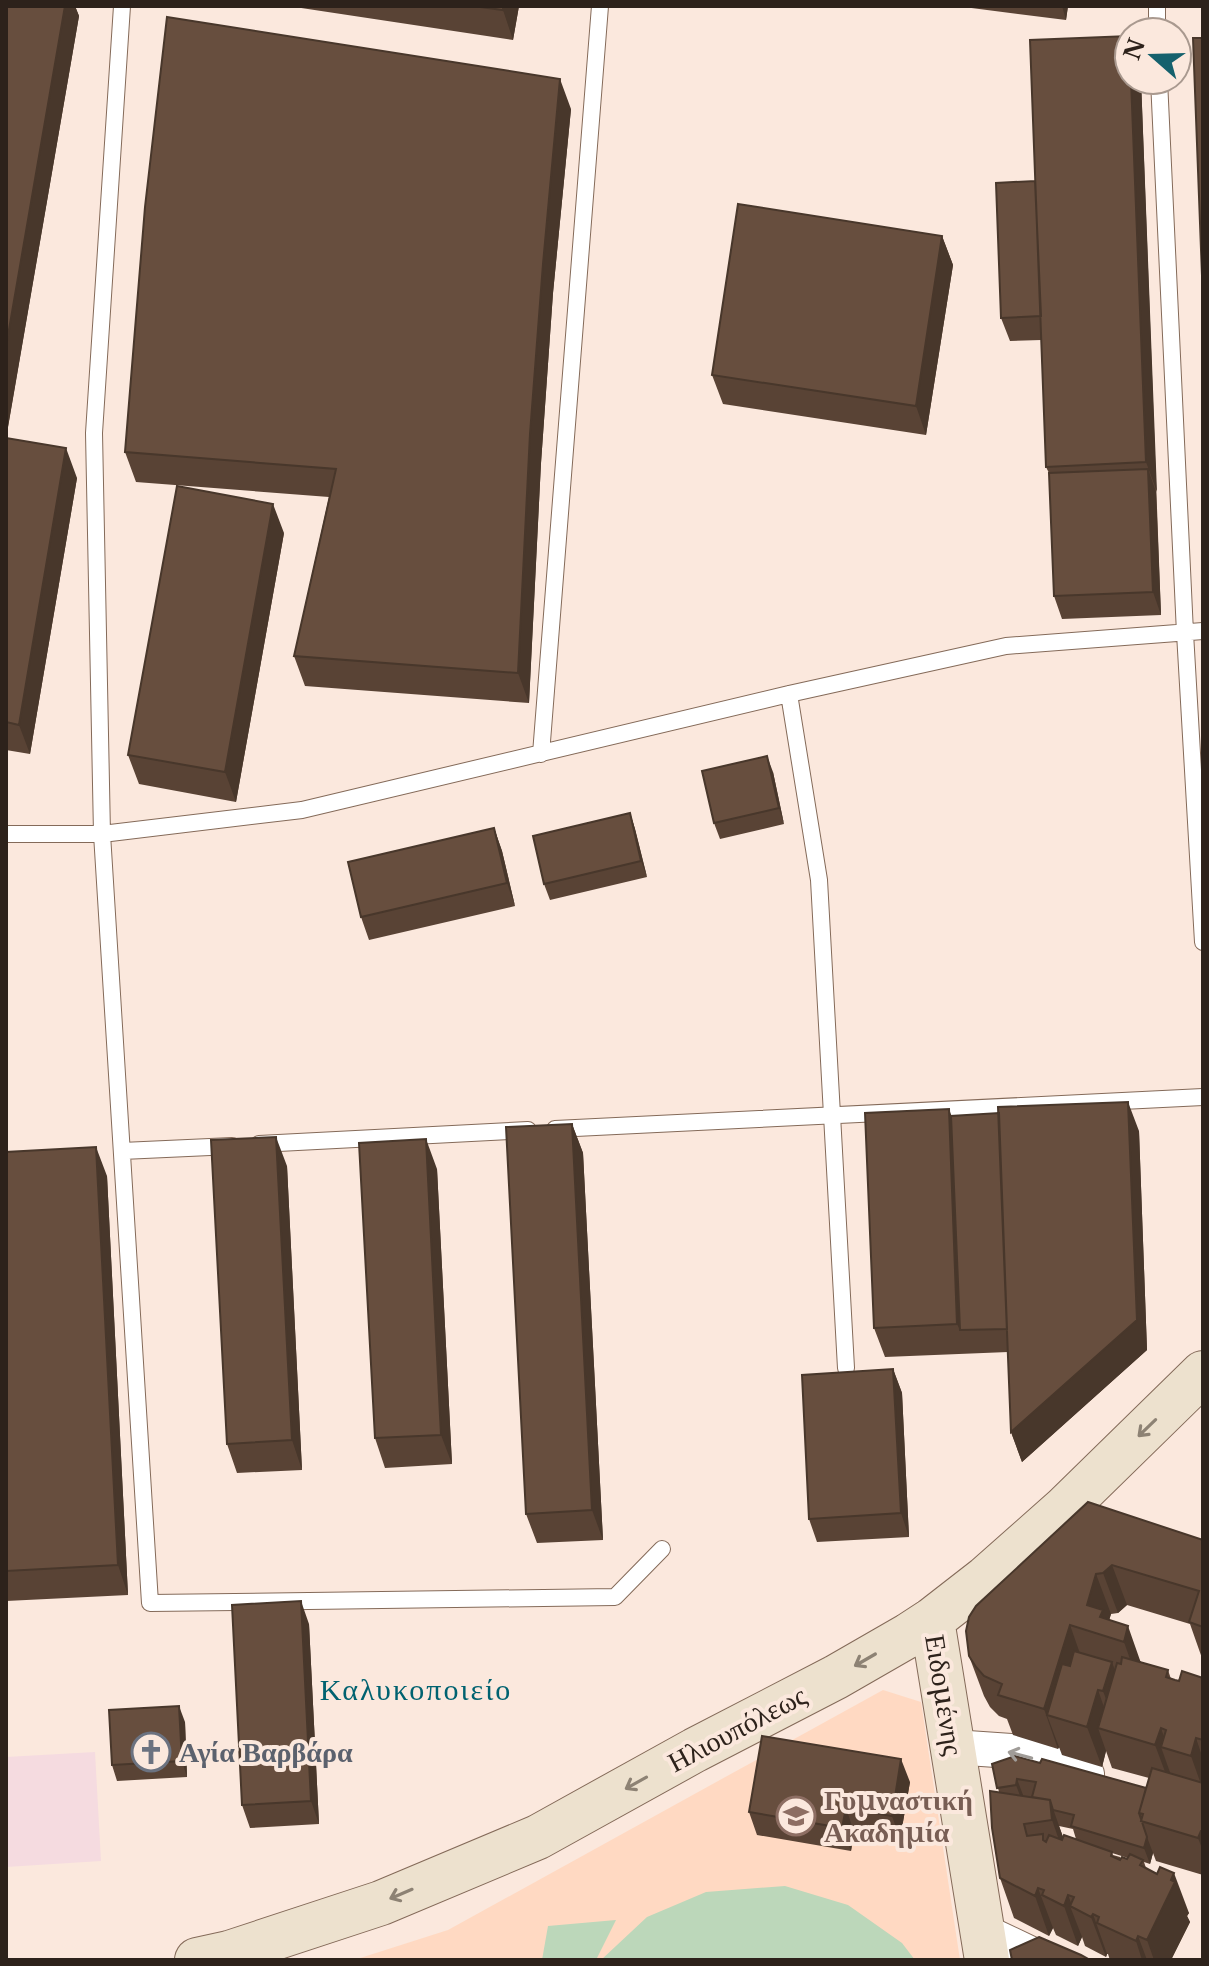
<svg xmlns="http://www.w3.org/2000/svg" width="1209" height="1966" font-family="'Libre Baskerville',serif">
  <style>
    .built { fill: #ffd9c2 }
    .industrial { fill: #f5dbe0 }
    .green { fill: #bcd7ba }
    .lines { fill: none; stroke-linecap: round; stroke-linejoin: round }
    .lane-casing { stroke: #846a59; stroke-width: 18 }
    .street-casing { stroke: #846a59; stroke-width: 36 }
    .secondary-casing { stroke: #846a59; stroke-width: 46 }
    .lane { stroke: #fff; stroke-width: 16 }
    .street { stroke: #fff; stroke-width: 34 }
    .secondary { stroke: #ede1ce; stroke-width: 44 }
    .wall { fill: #594335; fill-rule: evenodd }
    .shaded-wall { fill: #48372b }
    .building { fill: #674e3e; stroke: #48372b; stroke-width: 2 }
    .oneway { stroke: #8d8274 }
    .oneway2 { stroke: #a09c98 }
    .labels { text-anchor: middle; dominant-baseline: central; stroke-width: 8; stroke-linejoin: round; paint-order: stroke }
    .street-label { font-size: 28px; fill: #2d221b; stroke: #fbe8dd }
    .worship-label { font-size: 28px; font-weight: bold; fill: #5b616d; stroke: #fbe8dd; text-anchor: start }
    .education-label { font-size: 28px; font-weight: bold; fill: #785e54; stroke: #fbe8dd; text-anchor: start }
    .neighbourhood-label { font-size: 30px; letter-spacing: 2px; fill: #006270; stroke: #fbe8dd }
  </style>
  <rect width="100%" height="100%" fill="#fbe8dd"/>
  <!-- built -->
  <path class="built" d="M883 1690 921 1702 960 1960H354L448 1930Z"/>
  <!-- industrial -->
  <path class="industrial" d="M95 1752 101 1861 6 1867V1757Z"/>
  <!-- green -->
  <path class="green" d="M785 1886 848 1905 902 1943 915 1960H601L647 1917 706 1892Z
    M616 1920 596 1960H542L548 1926Z"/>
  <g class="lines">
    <!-- lane casing -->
    <g class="lane-casing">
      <path id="lane" d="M122 6 94 433 102 834 150 1603 615 1597 662 1549
        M1157 6V32
        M1159 80 1185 633 1203 942
        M789 694 819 880 846 1368
        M541 754 600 6
        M6 834H102L302 810 789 694 1006 646 1203 631
        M555 1129 1203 1097
        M259 1144 528 1130
        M122 1151 232 1146"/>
    </g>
    <!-- street casing -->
    <g class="street-casing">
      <path id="street" d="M953 1747 1011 1751 1087 1774
        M983 1931 1044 1960"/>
    </g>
    <!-- secondary casing -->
    <g class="secondary-casing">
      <path id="secondary" d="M932 1620 987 1960
        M197 1960 229 1953 381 1903 538 1837 695 1750 836 1677 909 1635 932 1620 986 1578 1065 1508 1203 1373"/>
    </g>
    <!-- lane -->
    <use href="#lane" class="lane"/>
    <!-- street -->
    <use href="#street" class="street"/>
    <!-- secondary -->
    <use href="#secondary" class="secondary"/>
  </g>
  <!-- wall -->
  <path class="wall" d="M6 6H75L79 16 6 438 77 478 30 754 6 750Z
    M288 6H519L513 40Z
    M956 6H1068L1066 20Z
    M1141 80 1161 615 1062 619 1054 596 1049 473 1046 467 1041 340 1010 341 1001 318 1035 181Z
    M571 109 553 293 541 463 529 703 305 686 294 656 329 497 136 482 125 452Z
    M942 236 953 265 926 435 723 404 712 375Z
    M284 533 236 802 139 784 128 755Z
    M773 772 784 824 720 839 714 823Z
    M630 813 635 829 647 877 550 900 544 884Z
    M494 828 502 851 515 906 369 940 361 917Z
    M951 1116 1139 1131 1147 1350 1022 1462 1011 1432 1008 1352 885 1357 874 1328Z
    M572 1124 583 1153 603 1540 537 1543 526 1514Z
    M6 1152 107 1176 128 1595 6 1601Z
    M287 1166 302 1470 237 1473 227 1444Z
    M437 1169 452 1464 385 1468 375 1438Z
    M893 1369 902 1393 909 1537 817 1542 809 1519Z
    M1088 1502 1203 1540V1661L1190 1624 1127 1605 1118 1613 1111 1614 1109 1620 1141 1662 1168 1670 1171 1679 1179 1681 1203 1678V1875L1156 1861 1153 1853 1150 1864 1144 1862 1146 1868 1189 1913 1187 1916 1190 1922 1171 1960H1110L1108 1954H1107L1106 1957 1085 1946 1082 1937 1078 1946 1056 1935 1053 1928 1049 1936 1014 1918 1000 1878 999 1792 992 1764 1146 1788 1149 1778 1112 1768 1106 1751 1102 1767 1062 1755 1059 1747 1058 1749 1013 1735 1007 1719 999 1716 990 1707 984 1696 969 1656ZM1059 1826 1073 1829 1076 1839 1063 1837ZM1112 1853 1128 1858 1127 1859H1121L1120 1857 1113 1855Z
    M309 1624 319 1824 250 1828 242 1805Z
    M185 1722 187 1777 117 1781 112 1765Z
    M910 1782 900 1839 854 1832 851 1851 757 1835 749 1812Z"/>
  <!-- shaded-wall -->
  <path class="shaded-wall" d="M65 6H75L79 16 6 439V347Z
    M503 6H519L513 40 503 10Z
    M1062 6H1068L1066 20Z
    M560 79 571 109 553 293 541 463 529 703 518 673 530 434 543 264Z
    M1131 80H1141L1157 492 1146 462Z
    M942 236 953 265 926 435 916 406Z
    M66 448 77 478 30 754 19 725Z
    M1148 469 1156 492 1161 615 1153 592Z
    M273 504 284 533 236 802 225 772Z
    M767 756 773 772 784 824 779 808Z
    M630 813 635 829 647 877 641 861Z
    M494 828 502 851 515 906 507 883Z
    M1128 1102 1139 1131 1147 1350 1022 1462 1011 1432Z
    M949 1109 960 1139V1330L957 1324Z
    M572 1124 583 1153 603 1540 592 1510Z
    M276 1137 287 1166 302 1470 292 1440Z
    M426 1139 437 1169 452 1464 441 1435Z
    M96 1147 107 1176 128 1595 118 1565Z
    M893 1369 902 1393 909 1537 901 1513Z
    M1112 1565 1127 1605 1118 1613 1103 1573Z
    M1096 1574 1111 1614 1108 1624 1087 1605Z
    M301 1601 309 1624 319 1824 311 1801Z
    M1070 1625 1084 1665 1047 1715 1059 1747 1058 1749 1044 1709Z
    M1128 1626 1142 1666 1138 1682 1124 1642Z
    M1112 1662 1126 1702 1118 1731 1103 1691Z
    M1098 1690 1112 1730 1098 1728 1106 1751 1102 1767 1087 1727Z
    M179 1706 185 1722 187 1777 182 1761Z
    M1161 1728 1168 1749 1161 1747 1172 1778 1170 1785 1155 1745Z
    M1196 1738 1203 1759V1790L1191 1756Z
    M901 1759 910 1782 900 1839 892 1816Z
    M1017 1779 1023 1795 1022 1801 1016 1785Z
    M1050 1800 1064 1840 1066 1860 1052 1820Z
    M846 1808 854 1832 851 1851 842 1828Z
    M1201 1831 1203 1837V1851L1198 1838Z
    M1147 1837 1153 1853 1150 1864 1144 1848Z
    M1174 1873 1189 1913 1187 1916 1190 1922 1171 1960H1154L1147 1940Z
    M1038 1888 1053 1928 1049 1936 1035 1896Z
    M1068 1895 1073 1908 1070 1906 1082 1937 1078 1946 1064 1906Z
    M1093 1914 1107 1954 1106 1957 1091 1917Z
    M1138 1936 1147 1960H1142L1136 1941Z"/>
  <!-- building -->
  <path class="building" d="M6 6H65L6 347Z
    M473 6H503V10Z
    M167 17 560 79 543 264 530 434 518 673 294 656 336 469 125 452 145 207Z
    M1129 36V80H1131L1146 462 1046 467 1030 40Z
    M1193 38H1203V302Z
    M1035 181 1041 316 1001 318 996 183Z
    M738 204 942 236 916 406 712 375Z
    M6 438 66 448 19 725 6 722Z
    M1148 469 1153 592 1054 596 1049 473Z
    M177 486 273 504 225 772 128 755Z
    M767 756 779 808 714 823 702 771Z
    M630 813 641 861 544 884 533 836Z
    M494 828 507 883 361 917 348 862Z
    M1128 1102 1137 1320 1011 1432 998 1107Z
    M949 1109 957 1324 874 1328 865 1113Z
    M999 1113 1007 1329 960 1330 951 1116Z
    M572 1124 592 1510 526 1514 506 1127Z
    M276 1137 292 1440 227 1444 211 1140Z
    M426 1139 441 1435 375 1438 359 1143Z
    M96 1147 118 1565 6 1571V1152Z
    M893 1369 901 1513 809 1519 802 1375Z
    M1088 1502 1203 1540V1627L1189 1622 1199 1591 1112 1565 1103 1573 1096 1574 1087 1605 1103 1610 1100 1617 1128 1626 1124 1642 1070 1625 1044 1709 998 1695 1002 1684 984 1676 976 1667 969 1656 966 1631 969 1617 976 1606Z
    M301 1601 311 1801 242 1805 232 1605Z
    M1074 1651 1112 1662 1103 1691 1098 1690 1087 1727 1047 1715 1062 1664 1070 1666Z
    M1122 1657 1168 1670 1166 1677 1175 1680 1179 1681 1182 1671 1203 1678V1740L1196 1738 1191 1756 1161 1747 1166 1730 1161 1728 1155 1745 1098 1728 1117 1663 1121 1664Z
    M179 1706 182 1761 112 1765 109 1710Z
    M762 1736 901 1759 892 1816 846 1808 842 1828 749 1812Z
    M1015 1756 1040 1763 1042 1759 1146 1788 1139 1813 1147 1837 1144 1848 1071 1826 1074 1815 1053 1810 1050 1800 1032 1797 1036 1782 1017 1779 1016 1785 997 1788 992 1764Z
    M1152 1768 1203 1783V1831H1201L1198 1838 1141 1821 1143 1814 1139 1813Z
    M990 1791 1050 1800 1052 1820 1024 1824 1027 1836 1043 1834V1840L1046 1842 1049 1835 1062 1840 1064 1835 1112 1852 1111 1856 1120 1860 1122 1857 1127 1859 1130 1854 1143 1860 1140 1865 1157 1874 1160 1867 1174 1873 1171 1880 1175 1882 1147 1940 1138 1936 1136 1941 1097 1923 1099 1917 1093 1914 1091 1917 1070 1906 1074 1897 1068 1895 1064 1906 1042 1895 1044 1890 1038 1888 1035 1896 1000 1878 992 1828Z
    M1039 1937 1081 1955 1090 1960H1012L1010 1950Z"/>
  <!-- one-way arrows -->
  <defs><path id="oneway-shaft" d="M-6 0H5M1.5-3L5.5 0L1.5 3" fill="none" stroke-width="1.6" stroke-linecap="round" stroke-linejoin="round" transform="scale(2)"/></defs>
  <g class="oneway">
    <use href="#oneway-shaft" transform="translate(1147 1428) rotate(136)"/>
    <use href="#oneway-shaft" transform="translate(865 1660) rotate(150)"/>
    <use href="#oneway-shaft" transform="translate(636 1783) rotate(151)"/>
    <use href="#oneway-shaft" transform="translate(401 1894) rotate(157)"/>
  </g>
  <use class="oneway2" href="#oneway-shaft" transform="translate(1020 1755) rotate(-165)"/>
  <!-- icons -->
  <defs>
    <g id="church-ring" transform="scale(2)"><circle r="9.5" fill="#fbe8dd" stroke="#6b7280" stroke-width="1.5"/><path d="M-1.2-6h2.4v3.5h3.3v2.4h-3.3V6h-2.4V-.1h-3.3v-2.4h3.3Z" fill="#6b7280"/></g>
    <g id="university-ring" transform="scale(2)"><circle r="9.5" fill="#fbe8dd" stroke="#8d6e63" stroke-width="1.5"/><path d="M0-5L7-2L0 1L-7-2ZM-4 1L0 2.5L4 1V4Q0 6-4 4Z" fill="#8d6e63"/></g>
  </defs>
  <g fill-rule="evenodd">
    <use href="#church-ring" x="151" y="1752"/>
    <use href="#university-ring" x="796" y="1816"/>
  </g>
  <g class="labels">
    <!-- street labels -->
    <g class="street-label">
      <text transform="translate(944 1695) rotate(81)">Ειδομένης</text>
      <text transform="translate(737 1729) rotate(-28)">Ηλιουπόλεως</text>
    </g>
    <!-- worship labels -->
    <g class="worship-label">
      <text x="179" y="1752">Αγία Βαρβάρα</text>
    </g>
    <!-- education labels -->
    <g class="education-label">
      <text x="824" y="1800">Γυμναστική<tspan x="824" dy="32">Ακαδημία</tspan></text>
    </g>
    <!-- neighbourhood labels -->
    <g class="neighbourhood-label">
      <text x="416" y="1689">Καλυκοποιείο</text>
    </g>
  </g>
  <!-- border -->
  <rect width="1209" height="1966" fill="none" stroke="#2d221b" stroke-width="16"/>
  <!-- north arrow -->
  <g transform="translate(1153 56) rotate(290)"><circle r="38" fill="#fbe8dd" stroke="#a9998f" stroke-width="2"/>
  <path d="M0-6L14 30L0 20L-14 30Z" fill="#15616d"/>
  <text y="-12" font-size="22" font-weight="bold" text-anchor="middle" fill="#2d221b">N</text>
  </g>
</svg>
